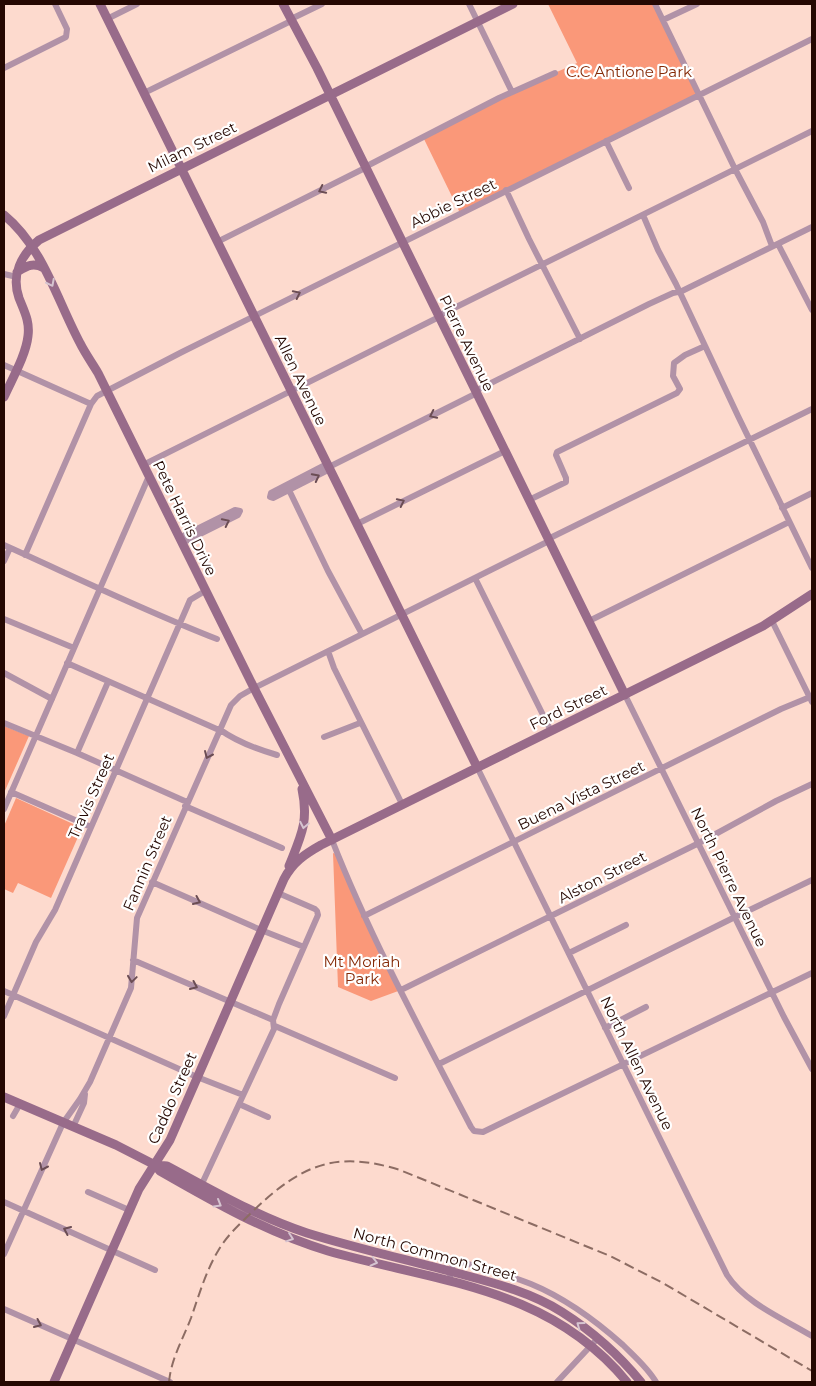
<svg xmlns="http://www.w3.org/2000/svg" width="816" height="1386" font-family="Montserrat,sans-serif">
  <style>
    .green { fill: #fa9879 }
    .lines { fill: none; stroke-linecap: round; stroke-linejoin: round }
    .street { stroke: #b192a7; stroke-width: 6 }
    .secondary { stroke: #986b8a; stroke-width: 9 }
    .rail { stroke: #8c6c63; stroke-width: 2; stroke-dasharray: 10 5; stroke-linecap: butt }
    .oneway { stroke: #6b4d54 }
    .oneway2 { stroke: #d6c4d0 }
    .labels { text-anchor: middle; dominant-baseline: central; stroke-width: 4.5; stroke-linejoin: round; paint-order: stroke }
    .park-label { font-size: 15px; fill: #852a07; stroke: #fff }
    .street-label { font-size: 15px; fill: #250802; stroke: #fff }
  </style>
  <rect width="100%" height="100%" fill="#fddace"/>
  <!-- green -->
  <path class="green" d="M548 4H655L700 95 460 213 423 137 512 92 577 63Z
    M4 726 29 736 4 793Z
    M16 798 82 828 51 898 18 883 13 893 4 889V826Z
    M333 853 338 855 401 990 371 1001 338 987Z"/>
  <g class="lines">
    <!-- street -->
    <path class="street" d="M469 4 512 92
      M655 4 735 169 763 222 772 246
      M107 19 137 4
      M291 19 322 4
      M663 20 697 4
      M4 68 66 37 67 29 55 4
      M144 93 291 21
      M606 141 629 188
      M365 167 499 98 555 73
      M506 190 529 239 580 339
      M643 215 658 250 676 284 738 416 812 568
      M217 242 365 168
      M778 244 812 310
      M4 274 17 277
      M438 316 812 131
      M4 365 91 404 97 396 182 352 812 39
      M475 391 649 304 673 293 682 291 812 227
      M327 464 271 493 270 497 273 498 330 469
      M143 465 439 317
      M329 467 477 393
      M289 490 328 571 362 634
      M529 500 566 482V478L556 455 557 452 677 393 680 389 673 376 674 363 685 355 705 346
      M782 508 812 493
      M357 524 505 451
      M179 538 235 510 240 511 238 515 182 543
      M548 539 812 409
      M4 545C75 577 145 611 217 639
      M25 555 91 404
      M4 561 10 548
      M475 578 551 731
      M4 619 74 648
      M589 621 789 522
      M772 621 812 702
      M328 651 334 668 402 804
      M67 663 219 730
      M4 673 52 699
      M625 695 784 1017 812 1069
      M4 723 77 753 187 802
      M219 729C237 742 256 749 277 755
      M324 737 360 723
      M77 753 108 682
      M477 767 727 1275C745 1303 784 1319 812 1336
      M11 792 91 827
      M185 806 282 848
      M4 809 149 476
      M332 840C371 939 422 1033 471 1127L474 1131 483 1132 812 973
      M152 882 261 930 304 947
      M364 916 781 709 810 697
      M569 953 626 925
      M133 960 273 1020
      M401 990 699 843 776 801 812 784
      M4 991 197 1077 243 1095
      M4 1016 36 942 55 910 187 607 190 600 205 591
      M275 1026 395 1078
      M605 1028 646 1007
      M439 1064 735 917 812 880
      M239 1104 268 1117
      M13 1116 20 1104
      M73 1127 84 1103 85 1094
      M200 1188 274 1029 273 1020 279 1004 318 915 317 911 315 909 278 893
      M88 1192 129 1210
      M4 1202 155 1270
      M4 1254 63 1123 80 1099 90 1082 131 988 137 918 231 705 240 696 254 688 549 541
      M449 1281 454 1260C479 1267 506 1274 531 1284 565 1298 595 1320 623 1345 634 1356 648 1368 656 1382
      M4 1309 170 1382
      M557 1382 598 1338"/>
    <!-- secondary -->
    <path class="secondary" d="M100 4 477 767
      M283 4 317 68 625 695
      M4 215C43 247 57 300 80 343 85 353 92 363 98 373L254 688 332 840
      M17 272C27 266 33 262 44 268
      M4 397C12 379 26 355 28 336 30 321 24 311 19 298 11 275 21 255 39 240L513 4
      M289 866C301 836 309 822 302 789
      M4 1097 116 1145 155 1165 167 1166C212 1190 258 1217 307 1233 355 1248 404 1259 453 1272 490 1282 529 1291 562 1312 592 1331 619 1355 641 1382
      M155 1165 160 1171C214 1202 268 1233 328 1251 438 1282 549 1287 627 1382
      M54 1382 139 1189 170 1140 284 879C293 862 305 854 321 845L763 626 812 594"/>
    <!-- rail -->
    <path class="rail" d="M169 1382C171 1359 183 1339 191 1318 199 1295 206 1271 218 1251 227 1235 241 1223 253 1211 301 1165 335 1150 400 1170L610 1256 663 1283 812 1371"/>
  </g>
  <!-- one-way arrows -->
  <defs><path id="oneway-chevron" d="M-2-3.5L2.5 0L-2 3.5" fill="none" stroke-width="1.6" stroke-linecap="round" stroke-linejoin="round" transform="scale(1.25)"/></defs>
  <g class="oneway">
    <use href="#oneway-chevron" transform="translate(322 190) rotate(154)"/>
    <use href="#oneway-chevron" transform="translate(297 294) rotate(-26)"/>
    <use href="#oneway-chevron" transform="translate(433 415) rotate(154)"/>
    <use href="#oneway-chevron" transform="translate(316 477) rotate(-27)"/>
    <use href="#oneway-chevron" transform="translate(401 502) rotate(-26)"/>
    <use href="#oneway-chevron" transform="translate(226 522) rotate(-26)"/>
    <use href="#oneway-chevron" transform="translate(208 755) rotate(114)"/>
    <use href="#oneway-chevron" transform="translate(197 901) rotate(24)"/>
    <use href="#oneway-chevron" transform="translate(132 979) rotate(98)"/>
    <use href="#oneway-chevron" transform="translate(194 986) rotate(24)"/>
    <use href="#oneway-chevron" transform="translate(43 1167) rotate(114)"/>
    <use href="#oneway-chevron" transform="translate(67 1230) rotate(-156)"/>
    <use href="#oneway-chevron" transform="translate(38 1324) rotate(24)"/>
  </g>
  <g class="oneway2">
    <use href="#oneway-chevron" transform="translate(51 283) rotate(63)"/>
    <use href="#oneway-chevron" transform="translate(304 825) rotate(101)"/>
    <use href="#oneway-chevron" transform="translate(218 1204) rotate(30)"/>
    <use href="#oneway-chevron" transform="translate(290 1238) rotate(19)"/>
    <use href="#oneway-chevron" transform="translate(374 1262) rotate(14)"/>
    <use href="#oneway-chevron" transform="translate(580 1325) rotate(-144)"/>
  </g>
  <g class="labels">
    <!-- park labels -->
    <g class="park-label">
      <text x="629" y="71">C.C Antione Park</text>
      <text x="362" y="961">Mt Moriah<tspan x="362" dy="17">Park</tspan></text>
    </g>
    <!-- street labels -->
    <g class="street-label">
      <text transform="translate(192 147) rotate(-26)">Milam Street</text>
      <text transform="translate(453 203) rotate(-26)">Abbie Street</text>
      <text transform="translate(467 343) rotate(64)">Pierre Avenue</text>
      <text transform="translate(301 380) rotate(64)">Allen Avenue</text>
      <text transform="translate(185 518) rotate(64)">Pete Harris Drive</text>
      <text transform="translate(568 707) rotate(-26)">Ford Street</text>
      <text transform="translate(581 795) rotate(-26)">Buena Vista Street</text>
      <text transform="translate(91 796) rotate(-66)">Travis Street</text>
      <text transform="translate(147 863) rotate(-67)">Fannin Street</text>
      <text transform="translate(602 877) rotate(-27)">Alston Street</text>
      <text transform="translate(729 877) rotate(64)">North Pierre Avenue</text>
      <text transform="translate(637 1063) rotate(64)">North Allen Avenue</text>
      <text transform="translate(172 1098) rotate(-66)">Caddo Street</text>
      <text transform="translate(435 1254) rotate(15)">North Common Street</text>
    </g>
  </g>
  <!-- border -->
  <rect width="816" height="1386" fill="none" stroke="#250802" stroke-width="10"/>
</svg>
